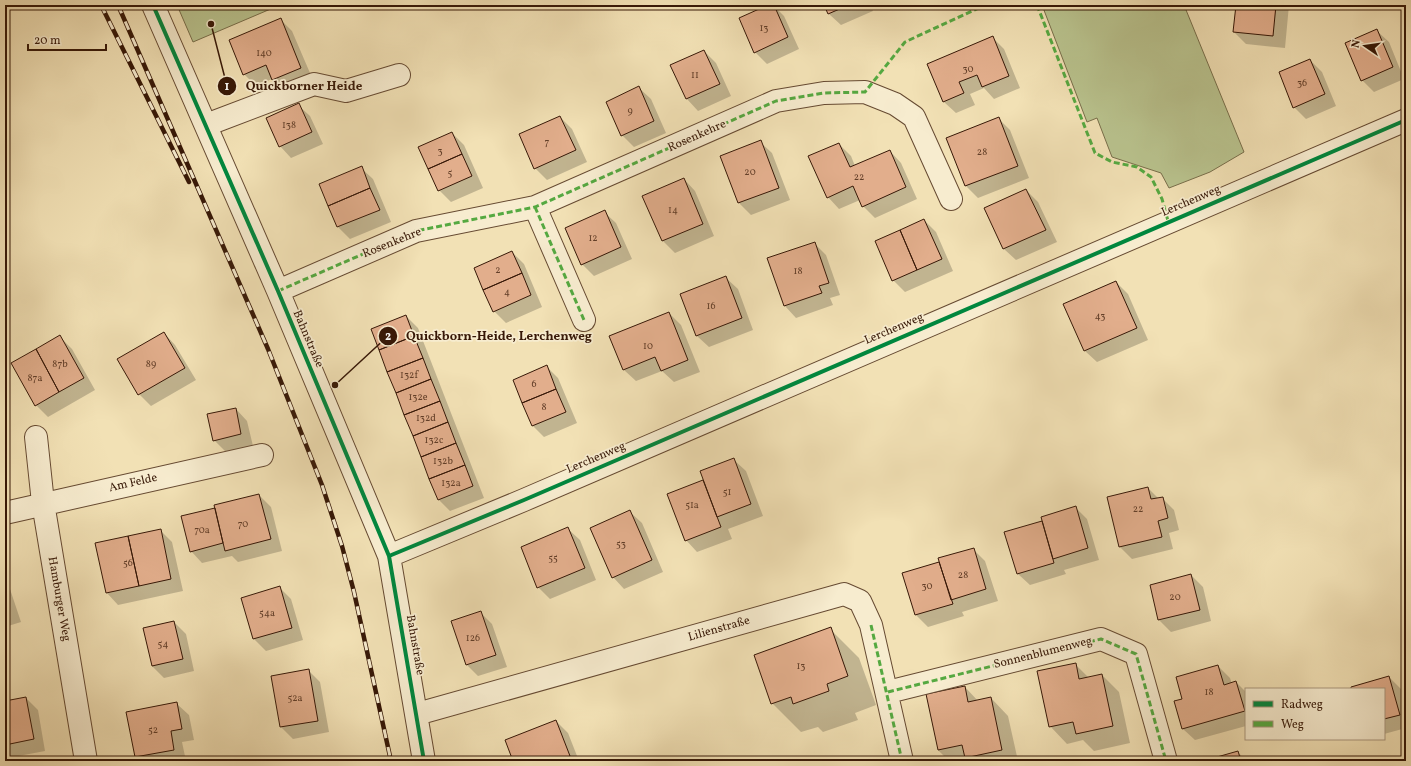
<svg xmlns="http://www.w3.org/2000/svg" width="1411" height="766" font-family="Vollkorn,serif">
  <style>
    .green { fill: #b9c38e; stroke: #786e4a }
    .shadow { fill: #0003 }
    .building { fill: #e2ae8c; stroke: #371807 }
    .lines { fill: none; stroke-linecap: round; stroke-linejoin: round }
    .minor-casing { stroke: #664a32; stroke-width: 24 }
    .minor { stroke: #f7eccf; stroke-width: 22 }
    .rail-casing { stroke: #371807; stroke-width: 4.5 }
    .rail { stroke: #f7eccf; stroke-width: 3; stroke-dasharray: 9; stroke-linecap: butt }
    .quiet { stroke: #55a941; stroke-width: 3; stroke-dasharray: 6 3; stroke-linecap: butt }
    .cycleway-casing { stroke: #f7eccf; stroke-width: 6 }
    .cycleway { stroke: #00873e; stroke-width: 4 }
    .labels { text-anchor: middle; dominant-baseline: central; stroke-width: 3.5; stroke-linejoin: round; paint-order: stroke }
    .number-label { font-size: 10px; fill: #623e28 }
    .street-label { font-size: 12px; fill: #371807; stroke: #f7eccf }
    .leader { fill: none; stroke: #371807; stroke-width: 1.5 }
    .callout-dot { fill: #371807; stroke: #f7eccf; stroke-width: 1.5 }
    .mark-label { font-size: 12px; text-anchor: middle; font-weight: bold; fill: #fff }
    .callout-label { font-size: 13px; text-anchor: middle; font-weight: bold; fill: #371807; stroke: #f7eccf; stroke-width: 3.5; stroke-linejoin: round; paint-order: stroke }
  </style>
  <rect width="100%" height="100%" fill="#f2e1b5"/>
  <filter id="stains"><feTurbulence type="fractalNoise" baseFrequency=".005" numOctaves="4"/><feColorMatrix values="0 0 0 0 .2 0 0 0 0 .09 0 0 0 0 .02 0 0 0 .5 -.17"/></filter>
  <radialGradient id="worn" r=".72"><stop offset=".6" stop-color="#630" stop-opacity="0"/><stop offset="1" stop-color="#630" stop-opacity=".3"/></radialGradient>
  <!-- green -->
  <path class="green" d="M177 5H280L193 42Z
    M1042 5H1184L1244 152 1210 172 1169 188 1161 173 1112 157 1097 118 1087 122Z"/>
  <!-- shadow -->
  <path class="shadow" d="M770 5H773L784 16 799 49 767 64 755 52Z
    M825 5H870L873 11 841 25 829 14Z
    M1237 5H1289L1285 48 1246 44 1234 32Z
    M1406 15V24L1403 17Z
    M280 19 292 31 313 80 285 91 272 79 256 86 244 74Z
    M1377 31 1389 42 1404 79 1374 92 1362 80Z
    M992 37 1004 49 1020 88 994 99 984 88 970 94 975 105 956 113 944 102 928 64Z
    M704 51 716 63 731 96 698 111 687 99 672 66Z
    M1310 60 1322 72 1336 106 1306 119 1294 107Z
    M639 88 651 99 666 133 634 147 622 135Z
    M298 105 310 116 323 144 291 158 280 146Z
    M560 117 572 129 587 162 547 180 535 168Z
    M998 118 1010 130 1029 178 978 198 966 186 947 138Z
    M452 133 464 145 483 188 451 202 439 190Z
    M760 142 772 153 790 200 751 215 739 203 722 157Z
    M839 144 851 156 855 166 890 151 901 163 917 199 875 218 863 206 860 200 839 209 828 197Z
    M361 168 373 179 391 222 350 239 338 227 321 185Z
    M684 179 695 191 714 236 675 253 663 241 644 196Z
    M1026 190 1038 202 1057 242 1016 260 1004 249 986 209Z
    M604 212 616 223 632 259 594 276 582 264Z
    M924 220 936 232 953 271 905 292 893 280Z
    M814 243 826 255 840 295 830 298 833 305 796 318 785 306 768 259Z
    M512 252 524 264 542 307 506 323 494 311Z
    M726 278 738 289 753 330 709 347 697 336Z
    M1116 282 1128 294 1148 340 1097 362 1085 351 1065 305Z
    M669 313 681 325 700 372 674 382 662 371 636 381 624 370Z
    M406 316 418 328 484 498 450 511 439 500Z
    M164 333 175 345 196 380 151 406 139 394Z
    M60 337 72 349 95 390 48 417 36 405Z
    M547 367 558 378 577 423 544 437 532 425Z
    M236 409 247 421 253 446 226 452 214 440Z
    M734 460 746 471 763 516 728 529 732 539 697 552 686 540 668 494 704 480Z
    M1148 488 1159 499 1162 498 1174 510 1179 530 1169 533 1173 549 1132 559 1120 547 1108 498Z
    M259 495 271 507 282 551 238 562 232 556 202 563 191 551 216 509Z
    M1076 508 1087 519 1099 560 1064 570 1066 574 1030 585 1018 574 1005 533 1043 521Z
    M630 512 642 523 663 572 624 589 613 577Z
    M568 529 580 540 596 580 550 599 538 587Z
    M160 530 172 542 183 591 118 605 107 593Z
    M973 549 985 561 998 601 962 612 964 616 928 627 916 615 904 574 941 562Z
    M5 574 21 622 5 627Z
    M1191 575 1203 587 1211 621 1171 632 1159 620 1151 586Z
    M280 588 291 599 303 640 266 651 254 639 242 599Z
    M480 612 492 624 507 667 478 676 466 664Z
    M174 622 186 634 194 671 164 678 152 666Z
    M830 629 859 658 876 705 855 713 858 720 823 732 818 727 801 732 772 703Z
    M1075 664 1089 678 1102 675 1119 692 1130 743 1094 751 1083 740 1067 744 1050 726Z
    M1218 666 1230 678 1232 684 1236 682 1246 692V726L1195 740 1183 729V699Z
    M308 670 320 682 329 732 293 739 281 727 272 677Z
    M1389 677 1401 689 1406 708V728L1384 734V689H1352Z
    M965 687 978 701 991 698 1008 716 1018 761H949L938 750 927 695Z
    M26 698 38 710 45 751 8 758 5 755V702Z
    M177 704 189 715 194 740 182 742 186 761H140L136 757 127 713Z
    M556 721 568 733 579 761H514Z
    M1238 752 1246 761H1207Z"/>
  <!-- building -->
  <path class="building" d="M768 5H774L788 37 754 53 739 18Z
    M824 5H849L828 14Z
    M1236 5H1276L1273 36 1233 32Z
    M281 18 301 68 272 80 266 65 243 75 229 40Z
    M1377 29 1393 67 1361 81 1345 43Z
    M993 36 1009 76 982 87 977 75 959 82 964 93 943 102 927 64Z
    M704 50 720 84 686 99 670 65Z
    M1310 59 1325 94 1293 108 1279 72Z
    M639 86 654 121 621 136 606 102Z
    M299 103 312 132 279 147 266 118Z
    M560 116 576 150 534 169 519 134Z
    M999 117 1018 166 965 186 946 138Z
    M452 132 462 154 428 169 418 147Z
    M761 140 779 188 738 203 720 156Z
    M839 143 850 167 890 150 906 187 862 207 853 186 827 198 808 156Z
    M462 154 472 176 438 191 428 169Z
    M362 166 370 188 328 206 319 184Z
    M684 178 703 224 662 241 642 196Z
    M370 188 380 210 337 227 328 206Z
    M1026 189 1046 230 1003 249 984 208Z
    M605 210 621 247 581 265 565 228Z
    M924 219 942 259 917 270 900 230Z
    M900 230 917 270 892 281 875 241Z
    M815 242 829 283 819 286 822 293 784 306 767 258Z
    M512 251 522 273 483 290 474 268Z
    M522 273 531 295 493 312 483 290Z
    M726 276 742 318 696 336 680 294Z
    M1116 281 1137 328 1084 351 1063 304Z
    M669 312 688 360 661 371 655 357 623 370 609 336Z
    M406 315 414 336 379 350 371 329Z
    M164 332 185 368 138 395 117 359Z
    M60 335 84 378 59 392 36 349Z
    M414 336 423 358 387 372 379 350Z
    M36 349 59 392 35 406 11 363Z
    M423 358 431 379 396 393 387 372Z
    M547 365 556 389 522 403 513 380Z
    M431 379 440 401 404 415 396 393Z
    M556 389 566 412 532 426 522 403Z
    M440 401 448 422 413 436 404 415Z
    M236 408 241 434 213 441 207 414Z
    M448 422 456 443 421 457 413 436Z
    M456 443 465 465 429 479 421 457Z
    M734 458 751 504 717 517 700 471Z
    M465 465 473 486 438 500 429 479Z
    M703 480 721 527 685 541 667 494Z
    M1148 487 1151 499 1163 497 1168 518 1158 521 1162 537 1119 547 1107 497Z
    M259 494 271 539 225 551 214 505Z
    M1076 506 1088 548 1053 559 1041 517Z
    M215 508 223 543 190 552 181 516Z
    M630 510 652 560 612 578 590 528Z
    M1042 521 1054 563 1017 574 1004 532Z
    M568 527 585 568 537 588 521 547Z
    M161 529 171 579 139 586 128 536Z
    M128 536 139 586 106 593 95 543Z
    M974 548 986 589 951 600 938 558Z
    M939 562 953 604 915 615 902 573Z
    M1191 574 1200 610 1158 620 1150 585Z
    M280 586 292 628 253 639 241 598Z
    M5 596 9 610 5 612Z
    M481 611 496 655 466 665 451 621Z
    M174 621 183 659 152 666 143 628Z
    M831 627 848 676 827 684 829 691 793 704 791 697 771 704 754 655Z
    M1076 663 1079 679 1102 674 1113 726 1076 734 1073 722 1049 727 1037 671Z
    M1218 665 1224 685 1236 681 1245 711 1182 729 1174 701 1182 699 1176 677Z
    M309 669 318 721 280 727 271 676Z
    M1389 676 1400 715 1384 719V689H1351V687Z
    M965 686 968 702 991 697 1002 750 965 758 962 745 938 750 926 694Z
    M26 697 34 739 5 745V701Z
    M177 702 182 729 171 731 174 750 135 757 126 712Z
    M556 720 570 756 557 761H513L505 740Z
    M1238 751 1241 761H1203Z
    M323 757 324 761H289Z"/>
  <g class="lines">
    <!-- minor casing -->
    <g class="minor-casing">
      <path id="minor" d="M153 5 278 291 389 556 424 761
        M206 125 314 84 346 91 399 75
        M535 207 584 320
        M278 291 416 231 535 207 776 101 824 93 865 92 895 104 914 117 951 199
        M36 437 43 503 86 761
        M5 513 262 455
        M389 556 524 500 1406 120
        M888 692 1101 639 1136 654 1166 761
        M417 714 844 594 860 601 871 625 902 761"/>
    </g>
    <!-- minor -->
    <use href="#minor" class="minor"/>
    <!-- rail casing -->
    <g class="rail-casing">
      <path id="rail" d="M101 5 189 182
        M118 5 268 349 322 485 342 546 354 592 391 761"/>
    </g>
    <!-- rail -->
    <use href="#rail" class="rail"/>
    <!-- quiet -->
    <path class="quiet" d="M1037 5 1095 153 1112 162 1137 167 1151 177 1162 199 1168 221
      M535 207 584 320
      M278 291 416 231 535 207 776 101 824 93 865 92 905 42 985 5
      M871 625 902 761
      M888 692 1101 639 1136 654 1166 761"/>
    <!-- cycleway casing -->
    <g class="cycleway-casing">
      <path id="cycleway" d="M153 5 278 291 389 556 424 761
        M389 556 524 500 1406 120"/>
    </g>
    <!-- cycleway -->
    <use href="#cycleway" class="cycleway"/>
  </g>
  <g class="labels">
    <!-- number labels -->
    <g class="number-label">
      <text x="764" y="28">13</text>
      <text x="264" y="53">140</text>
      <text x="968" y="69">30</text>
      <text x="695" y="75">11</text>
      <text x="1302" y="83">36</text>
      <text x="630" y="111">9</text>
      <text x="289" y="125">138</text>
      <text x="547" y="142">7</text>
      <text x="440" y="151">3</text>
      <text x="982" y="152">28</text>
      <text x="750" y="172">20</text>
      <text x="450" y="173">5</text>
      <text x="859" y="177">22</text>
      <text x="673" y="210">14</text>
      <text x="593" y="238">12</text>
      <text x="498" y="270">2</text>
      <text x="798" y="271">18</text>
      <text x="507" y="292">4</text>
      <text x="711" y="306">16</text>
      <text x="1100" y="316">43</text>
      <text x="648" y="346">10</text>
      <text x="60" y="364">87b</text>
      <text x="151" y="364">89</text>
      <text x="409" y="375">132f</text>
      <text x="35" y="378">87a</text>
      <text x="534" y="384">6</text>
      <text x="418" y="397">132e</text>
      <text x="544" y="407">8</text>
      <text x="426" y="418">132d</text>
      <text x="434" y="440">132c</text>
      <text x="443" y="461">132b</text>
      <text x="451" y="483">132a</text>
      <text x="727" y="492">51</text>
      <text x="692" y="505">51a</text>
      <text x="1138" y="509">22</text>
      <text x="243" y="524">70</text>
      <text x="202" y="530">70a</text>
      <text x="621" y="544">53</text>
      <text x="553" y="558">55</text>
      <text x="128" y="563">56</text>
      <text x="963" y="575">28</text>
      <text x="927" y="586">30</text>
      <text x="1175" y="597">20</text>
      <text x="267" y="613">54a</text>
      <text x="473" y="638">126</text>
      <text x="163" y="644">54</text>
      <text x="801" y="666">13</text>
      <text x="1209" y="692">18</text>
      <text x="295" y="698">52a</text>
      <text x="153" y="730">52</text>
    </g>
    <!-- street labels -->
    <g class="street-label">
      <text transform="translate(697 136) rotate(-24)">Rosenkehre</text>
      <text transform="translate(1191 201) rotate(-23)">Lerchenweg</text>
      <text transform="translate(392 243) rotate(-22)">Rosenkehre</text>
      <text transform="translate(894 329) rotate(-23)">Lerchenweg</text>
      <text transform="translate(308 339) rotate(67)">Bahnstraße</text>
      <text transform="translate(596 458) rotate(-23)">Lerchenweg</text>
      <text transform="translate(133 483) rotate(-13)">Am Felde</text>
      <text transform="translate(59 599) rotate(80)">Hamburger Weg</text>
      <text transform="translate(719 629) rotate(-16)">Lilienstraße</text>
      <text transform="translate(415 645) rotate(80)">Bahnstraße</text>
      <text transform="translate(1043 653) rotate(-14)">Sonnenblumenweg</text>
    </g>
  </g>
  <!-- callouts -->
  <path class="leader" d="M211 24L227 86M335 385L388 336"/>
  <g class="callout-dot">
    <circle cx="211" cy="24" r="4"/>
    <circle cx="335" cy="385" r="4"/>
    <circle cx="227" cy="86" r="10"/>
    <circle cx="388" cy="336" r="10"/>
  </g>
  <g class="mark-label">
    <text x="227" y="90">1</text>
    <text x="388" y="340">2</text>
  </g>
  <g class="callout-label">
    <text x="304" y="90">Quickborner Heide</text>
    <text x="499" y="340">Quickborn-Heide, Lerchenweg</text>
  </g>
  <!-- margin -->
  <rect width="1411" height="766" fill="none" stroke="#f2e1b5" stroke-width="20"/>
  <rect x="6" y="6" width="1399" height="754" fill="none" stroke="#371807" stroke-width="2"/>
  <rect x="10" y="10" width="1391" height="746" fill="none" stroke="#371807"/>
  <!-- legend -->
  <rect x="1245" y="688" width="140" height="52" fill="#f7eccf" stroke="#aa977f"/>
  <rect x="1253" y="701" width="20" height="6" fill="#00873e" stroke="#aa977f"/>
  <text x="1281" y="708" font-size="12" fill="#371807">Radweg</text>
  <rect x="1253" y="721" width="20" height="6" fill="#55a941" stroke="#aa977f"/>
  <text x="1281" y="728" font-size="12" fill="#371807">Weg</text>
  <!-- north arrow -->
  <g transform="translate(1365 46) rotate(283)" stroke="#f7eccf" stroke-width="3" paint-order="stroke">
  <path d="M0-3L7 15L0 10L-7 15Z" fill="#371807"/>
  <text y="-6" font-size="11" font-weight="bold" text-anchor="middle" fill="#371807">N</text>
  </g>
  <!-- scale -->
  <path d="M28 44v6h78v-6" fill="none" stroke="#371807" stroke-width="2"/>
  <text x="34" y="44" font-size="12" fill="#371807" stroke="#f7eccf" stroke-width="3" paint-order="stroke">20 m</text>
  <rect width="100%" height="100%" filter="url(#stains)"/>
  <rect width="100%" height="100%" fill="url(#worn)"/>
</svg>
